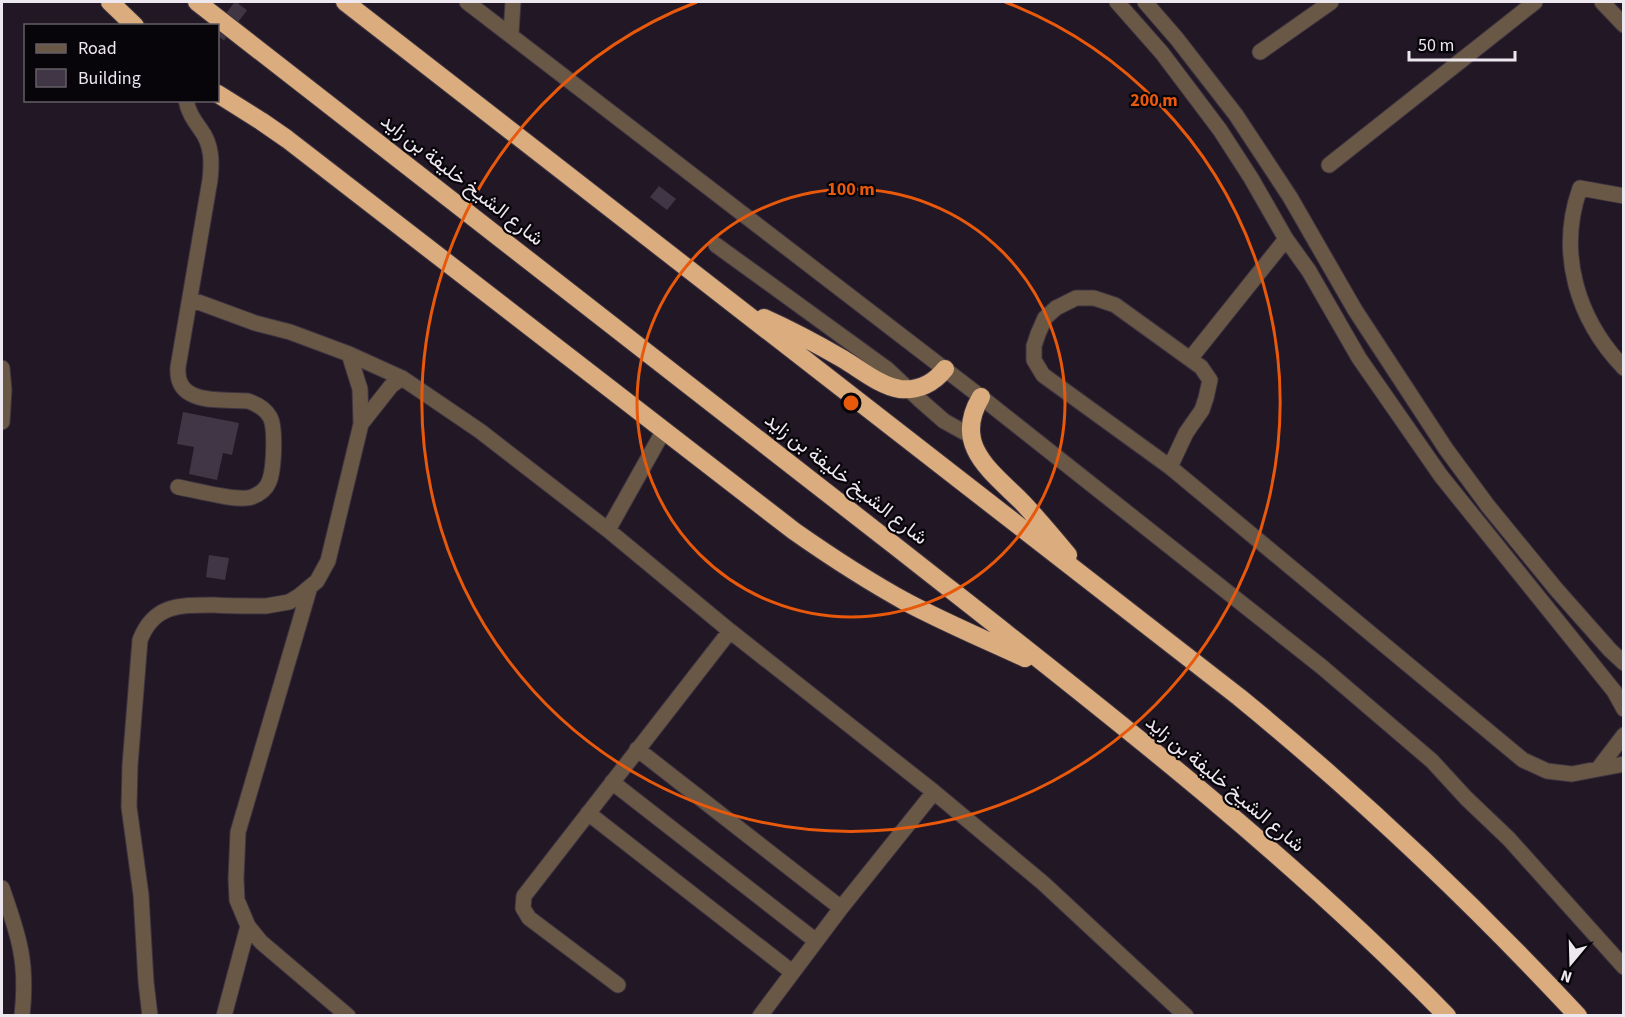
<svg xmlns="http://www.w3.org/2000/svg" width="1625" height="1017" font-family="'Source Sans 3',Vazirmatn,sans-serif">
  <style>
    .building { fill: #403645 }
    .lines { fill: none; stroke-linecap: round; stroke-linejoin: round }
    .minor-tunnel { stroke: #403643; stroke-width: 15; stroke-dasharray: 15 8; stroke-linecap: butt }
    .minor-casing { stroke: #3e3441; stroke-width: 17 }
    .highway-casing { stroke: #3e3441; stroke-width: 20 }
    .minor { stroke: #6a5846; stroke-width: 15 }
    .highway { stroke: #daac7e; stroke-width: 18 }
    .ring { fill: none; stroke: #e8590c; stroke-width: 3 }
    .labels { text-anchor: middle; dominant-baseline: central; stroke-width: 4.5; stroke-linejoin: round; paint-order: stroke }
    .street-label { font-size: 20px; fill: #ede7f0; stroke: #08050a }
    .centre { fill: #e8590c; stroke: #08050a; stroke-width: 3 }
    .ring-label { font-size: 18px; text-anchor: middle; font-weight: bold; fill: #e8590c; stroke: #08050a; stroke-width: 4.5; stroke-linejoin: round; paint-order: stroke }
  </style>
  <rect width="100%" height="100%" fill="#211725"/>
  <!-- building -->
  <path class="building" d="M659 186 676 199 667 210 650 197Z
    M183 412 239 423 232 455 223 453 217 480 189 474 194 447 177 444Z
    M209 555 229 558 225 580 206 577Z"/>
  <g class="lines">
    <!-- minor-tunnel -->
    <path class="minor-tunnel" d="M218 36 244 2"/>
    <!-- minor casing -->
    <g class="minor-casing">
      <path id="minor" d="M467 2 981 397 1322 667 1432 761 1466 798 1509 839 1624 967
        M1117 2 1162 53 1220 130 1251 178 1286 239 1309 271 1359 358 1441 476 1614 691 1624 709
        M1145 2 1177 39 1236 115 1290 197 1355 310 1446 449 1488 506 1556 589 1610 650 1624 663
        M1602 2 1624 25
        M511 34 513 2
        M1260 52 1331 2
        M1329 165 1535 2
        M1624 196 1580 188C1557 253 1577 319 1624 368
        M716 245 887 369 920 400 944 421 971 436
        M190 299 255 323 290 332 349 354 402 378 480 431 608 530 730 631 934 792 1043 883 1186 1016
        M1190 359 1286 239
        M2 368 4 390 2 422
        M361 424 391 386 402 378
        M1170 467 1186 433 1202 410 1206 398 1210 380 1201 367 1115 305 1094 298H1076L1056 308 1045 318 1038 334 1034 346V360L1043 375 1170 467 1523 760 1547 771 1572 774 1624 764
        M178 487C195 490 238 502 252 497 260 494 266 489 269 482 274 470 276 428 270 417 265 408 257 404 248 401 221 399 175 406 178 367L210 180C212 162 212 145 201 130 194 120 188 112 186 100
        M608 530 664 430
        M309 590 238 832 236 879 237 900 248 926 261 942 348 1016
        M637 749 841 908
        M1598 769 1624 735
        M612 782 816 941
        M588 813 792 972
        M2 888C19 936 28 963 22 1016
        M618 985 529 918 523 908 524 896 730 631
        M150 1016 146 982 141 895 129 807 130 765 140 640C154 604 180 605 214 605 231 606 249 606 266 606L289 602 299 596 317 581 328 561 361 424 360 389 349 354
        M224 1016 248 926
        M760 1016 841 908 934 792"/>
    </g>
    <!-- highway casing -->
    <g class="highway-casing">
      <path id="highway" d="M110 2 135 26
        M197 2C431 184 665 366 899 549 1087 697 1280 844 1447 1016
        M345 2 1239 697C1360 796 1471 901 1578 1016
        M218 94 261 121 287 139 794 531C831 557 868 581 908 603 946 623 986 640 1025 658
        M764 318C791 330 817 344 843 359 860 369 880 386 900 389 918 391 934 383 945 369
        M981 397C952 445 991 471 1022 502 1038 519 1053 537 1068 555"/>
    </g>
    <!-- minor -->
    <use href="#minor" class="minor"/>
    <!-- highway -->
    <use href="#highway" class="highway"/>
  </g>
  <!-- distance rings -->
  <g class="ring">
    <circle cx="851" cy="403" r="214"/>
    <path d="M1005 2A429 429 0 1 1 697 2"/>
  </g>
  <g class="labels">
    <!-- street labels -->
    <g class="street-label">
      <text transform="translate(462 180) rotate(38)">شارع الشيخ خليفة بن زايد</text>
      <text transform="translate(846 479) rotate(38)">شارع الشيخ خليفة بن زايد</text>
      <text transform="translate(1225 784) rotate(40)">شارع الشيخ خليفة بن زايد</text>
    </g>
  </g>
  <circle cx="851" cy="403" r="9" class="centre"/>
  <g class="ring-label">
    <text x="1154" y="106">200 m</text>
    <text x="851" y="195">100 m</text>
  </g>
  <!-- border -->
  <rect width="1625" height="1017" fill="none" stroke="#ede7f0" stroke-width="6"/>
  <!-- legend -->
  <rect x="24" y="24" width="195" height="78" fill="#08050a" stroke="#645f66" stroke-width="1.5"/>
  <rect x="36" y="44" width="30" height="9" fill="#6a5846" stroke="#645f66" stroke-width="1.5"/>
  <text x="78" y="54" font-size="18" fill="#ede7f0">Road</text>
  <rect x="36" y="69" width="30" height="18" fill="#403645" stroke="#645f66" stroke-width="1.5"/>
  <text x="78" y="84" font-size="18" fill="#ede7f0">Building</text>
  <!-- north arrow -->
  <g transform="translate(1571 963) rotate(199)" stroke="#08050a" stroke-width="4.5" paint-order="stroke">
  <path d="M0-4.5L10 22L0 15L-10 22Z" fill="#ede7f0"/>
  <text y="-9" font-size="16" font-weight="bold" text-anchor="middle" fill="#ede7f0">N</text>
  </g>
  <!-- scale -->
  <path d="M1409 51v9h106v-9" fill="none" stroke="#ede7f0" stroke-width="3"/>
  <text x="1418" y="51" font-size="18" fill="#ede7f0" stroke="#08050a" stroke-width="4.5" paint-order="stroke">50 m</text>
</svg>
